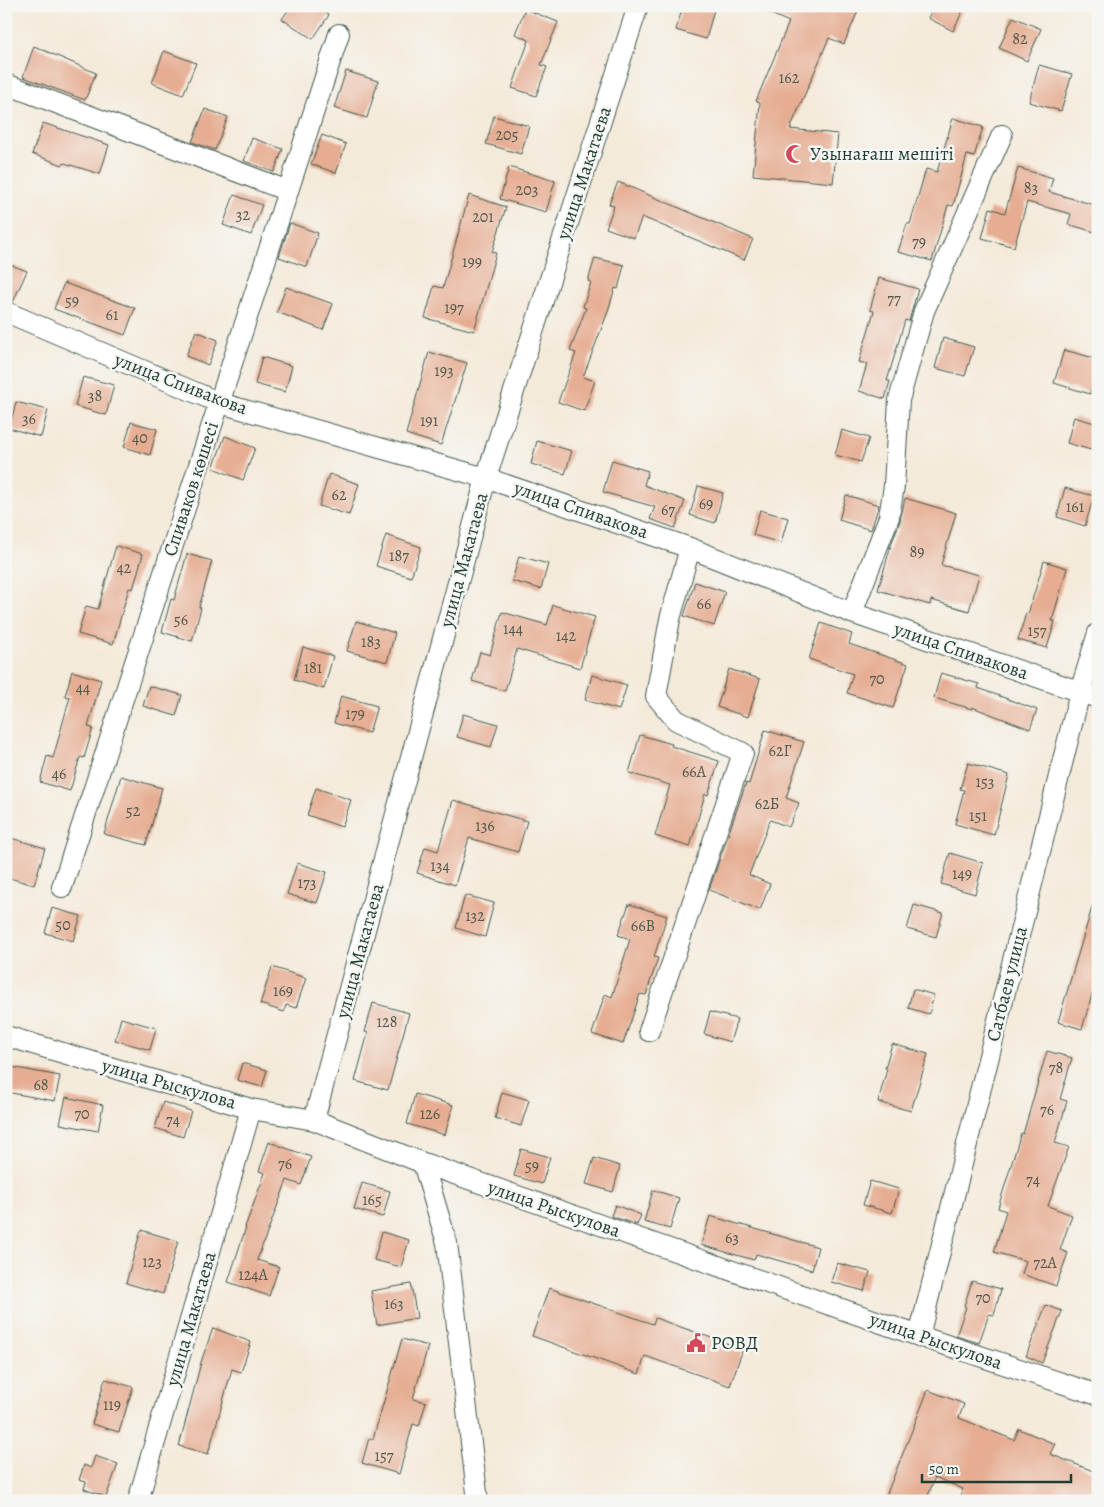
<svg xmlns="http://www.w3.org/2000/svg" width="1104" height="1507" font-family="Alegreya,serif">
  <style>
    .building { fill: #e6ad93 }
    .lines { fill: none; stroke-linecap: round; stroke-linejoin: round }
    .street-casing { stroke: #3f574d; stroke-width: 22 }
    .street { stroke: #fff; stroke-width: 20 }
    .labels { text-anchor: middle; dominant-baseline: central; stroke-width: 5; stroke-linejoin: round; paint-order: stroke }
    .number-label { font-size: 16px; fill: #51594c }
    .poi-label { font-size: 19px; fill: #1f3d34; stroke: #f6f6f2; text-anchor: start }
    .street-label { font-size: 19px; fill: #1f3d34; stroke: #f6f6f2 }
  </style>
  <rect width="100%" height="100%" fill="#f6f6f2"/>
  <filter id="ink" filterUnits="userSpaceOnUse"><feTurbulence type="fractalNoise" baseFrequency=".02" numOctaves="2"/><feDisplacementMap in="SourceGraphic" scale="10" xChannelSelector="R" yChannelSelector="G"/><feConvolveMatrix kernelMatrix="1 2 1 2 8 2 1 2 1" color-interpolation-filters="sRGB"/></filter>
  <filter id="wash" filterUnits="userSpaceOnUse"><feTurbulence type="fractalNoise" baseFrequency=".0096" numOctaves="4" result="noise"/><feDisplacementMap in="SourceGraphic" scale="20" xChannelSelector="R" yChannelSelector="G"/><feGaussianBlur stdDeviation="1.12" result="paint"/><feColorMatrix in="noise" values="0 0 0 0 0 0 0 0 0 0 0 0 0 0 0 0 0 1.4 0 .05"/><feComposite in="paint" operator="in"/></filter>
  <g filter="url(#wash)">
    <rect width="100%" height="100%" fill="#f4eada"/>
    <g id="blocks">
      <!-- building -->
      <path class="building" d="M291 6H316L329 15 313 39 282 19Z
        M683 6H715L706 39 676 30Z
        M753 6H860L844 44 829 38 790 129 838 134 833 183 753 175 760 103 756 101 789 22Z
        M934 6H965L953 31 928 18Z
        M525 9 558 22 541 65 547 67 536 96 512 88 529 40 515 34Z
        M1013 17 1041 29 1027 61 999 48Z
        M34 46 96 73 85 100 23 77Z
        M164 51 196 63 183 95 152 83Z
        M1039 65 1072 74 1061 111 1029 102Z
        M346 71 378 81 367 118 334 108Z
        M205 109 228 117 215 150 192 142Z
        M494 116 529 126 521 154 486 144Z
        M953 118 983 127 974 157 967 155 953 206 948 205 932 261 898 252 907 224H910L926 169 937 172Z
        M43 123 109 145 100 174 64 163 63 165 32 154Z
        M322 135 346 144 336 173 311 164Z
        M252 138 283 149 274 172 244 161Z
        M509 167 555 181 546 212 500 199Z
        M1018 168 1053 178 1049 192 1098 206V233L1068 224 1071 214 1027 202 1014 247 982 238 990 208 1005 213Z
        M618 182 753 239 744 260 642 217 634 238 606 228 614 206 609 204Z
        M234 195 262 205 251 235 223 225Z
        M469 195 506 207 492 252 496 253 474 331 425 318 434 286 443 288Z
        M290 223 318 233 307 267 279 257Z
        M595 258 624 265 618 289 615 288 607 314 583 377 595 381 584 411 558 402 576 353 570 351 586 308 583 307 591 282 588 281Z
        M6 263 27 271 13 302 6 300Z
        M879 278 918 289 909 321 905 320 887 381H890L885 399 859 391 867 364 859 362 874 311 870 310Z
        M64 283 135 308 125 335 54 309Z
        M286 287 333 304 323 330 277 312Z
        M196 331 218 340 208 365 186 356Z
        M943 338 974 347 965 376 935 368Z
        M1064 350 1098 359V367L1090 394 1054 383Z
        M429 352 467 363 441 445 406 434Z
        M262 357 292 366 285 392 255 384Z
        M83 377 114 385 106 415 75 406Z
        M16 402 48 410 41 437 9 428Z
        M1074 417 1098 424V452L1067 443Z
        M131 422 157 429 150 455 124 447Z
        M842 430 869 438 861 462 835 455Z
        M225 436 255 448 243 480 213 468Z
        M537 441 572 451 565 474 531 464Z
        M612 460 648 471 644 485 685 501 675 528 650 519 655 507 603 492Z
        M329 474 359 484 349 515 319 506Z
        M698 486 723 493 715 523 690 515Z
        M1065 488 1094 496 1085 526 1057 517Z
        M846 495 879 505 871 530 839 520Z
        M905 498 956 513 941 565 979 575 969 611 931 600 930 605 878 590 892 542 900 521Z
        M760 510 788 518 781 543 753 535Z
        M386 535 421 547 411 577 376 566Z
        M116 546 143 554 133 589 129 588 113 644 78 634 86 606 98 609Z
        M187 554 212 561 199 607 201 608 192 641 162 632 171 599 174 600Z
        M519 556 548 564 541 589 512 581Z
        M1044 561 1067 568 1052 621H1055L1047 648 1018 640 1026 613 1028 614Z
        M695 582 725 592 714 626 684 616Z
        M553 605 595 617 580 668 517 649 505 691 472 681 480 652 490 655 502 612 547 625Z
        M356 621 395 633 387 662 347 651Z
        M821 623 852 634 849 644 908 664 893 708 847 693 853 674 809 659Z
        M303 647 333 656 324 689 294 680Z
        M729 669 760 679 748 717 717 707Z
        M72 671 101 680 88 727 93 728 84 758 80 757 70 791 40 782 47 756 53 758 70 697 65 696Z
        M941 673 979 684 978 688 1037 710 1030 729 972 707V709L934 698Z
        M592 675 627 685 619 710 585 700Z
        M149 686 182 695 176 716 143 706Z
        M341 696 377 706 369 733 334 723Z
        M463 714 498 724 491 747 457 737Z
        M765 730 804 742 786 798 799 803 789 827 770 820 749 875 770 884 760 910 709 890 746 783 749 784Z
        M640 735 672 744 671 746 719 761 708 795 705 794 690 847 655 836 670 785 629 773Z
        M968 763 1009 775 994 835 955 824 964 790 960 789Z
        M121 776 162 788 146 845 104 834Z
        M316 788 351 800 342 827 307 815Z
        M453 800 527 821 518 852 469 838 455 885 417 873 425 847 438 851Z
        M11 838 45 848 34 885 6 877V856Z
        M950 853 983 863 975 894 941 884Z
        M297 863 327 872 317 903 287 894Z
        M465 895 494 903 485 937 456 928Z
        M629 904 667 916 654 957 658 958 646 995 640 994 623 1044 592 1034 605 994 612 997 630 939 618 935Z
        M1093 904 1098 905V974L1082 1029 1058 1022Z
        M914 905 943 913 936 937 907 929Z
        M52 908 81 916 73 941 45 933Z
        M272 967 306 978 296 1008 286 1005 284 1012 260 1004Z
        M913 989 934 995 929 1014 908 1008Z
        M373 1003 409 1013 388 1090 355 1081 368 1033 365 1032Z
        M710 1012 737 1019 730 1042 704 1034Z
        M121 1018 156 1028 150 1050 115 1040Z
        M892 1044 928 1054 911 1111 878 1102 887 1069 885 1068Z
        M1047 1051 1072 1058 1060 1099 1067 1101 1055 1143 1069 1147 1048 1206 1072 1215 1060 1250 1068 1253 1056 1286 1022 1274 1026 1261 994 1252 1006 1211 998 1208 1021 1133 1023 1134Z
        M242 1063 267 1070 262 1087 237 1080Z
        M6 1066 60 1076 55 1101 6 1092Z
        M502 1092 529 1100 521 1126 495 1118Z
        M415 1094 453 1105 445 1135 407 1124Z
        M66 1097 103 1105 98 1131 60 1124Z
        M163 1102 191 1111 183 1137 155 1128Z
        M269 1142 311 1157 301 1185 287 1180 257 1260 279 1267 269 1296 228 1282 246 1227H245L265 1173 259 1171Z
        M521 1149 550 1157 542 1184 514 1176Z
        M594 1158 620 1166 613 1192 586 1184Z
        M870 1181 899 1189 892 1213 863 1205Z
        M362 1183 390 1191 383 1217 354 1209Z
        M653 1190 679 1198 670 1229 644 1222Z
        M615 1205 641 1215 637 1225 611 1216Z
        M710 1216 818 1247 812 1270 756 1254 754 1260 701 1245Z
        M141 1230 178 1241 163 1294 126 1283Z
        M382 1232 409 1240 401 1267 374 1260Z
        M837 1263 870 1272 864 1291 831 1282Z
        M972 1281 1001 1289 994 1315 989 1314 979 1343 956 1336 966 1307 964 1306Z
        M411 1284 417 1318 377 1325 371 1291Z
        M549 1288 653 1324 655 1318 743 1349 730 1386 645 1356 639 1374 532 1336Z
        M1046 1305 1062 1311 1042 1363 1026 1356Z
        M213 1328 251 1342 241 1372 232 1369 208 1454 179 1446 202 1359Z
        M402 1339 428 1346 413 1399 426 1402 419 1426 413 1424 399 1474 362 1463 369 1438 373 1439Z
        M105 1379 133 1387 119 1432 92 1424Z
        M928 1390 964 1404 959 1418 1014 1440 1019 1429 1055 1444 1050 1454 1098 1473V1501H958L963 1489 935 1477 926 1501H884Z
        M95 1456 118 1464 106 1497 84 1489 86 1482 79 1480 84 1465 91 1468Z"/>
    </g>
  </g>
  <g filter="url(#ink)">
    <use href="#blocks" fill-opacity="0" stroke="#3f574d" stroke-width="1"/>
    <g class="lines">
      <!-- street casing -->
      <g class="street-casing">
        <path id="street" d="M6 84 288 191
          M6 312 220 403 486 478 690 548 852 613 1098 698
          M852 613 889 517 894 486 899 400 924 311 1002 135
          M62 887 339 34
          M649 1031 743 753 676 720 656 696 670 619 690 548
          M6 1036 251 1109 314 1120 423 1163 919 1336 1098 1395
          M314 1120 486 478 638 6
          M423 1163 447 1243 478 1501
          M919 1336 1080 692 1098 633
          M138 1501 251 1109"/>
      </g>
      <!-- street -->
      <use href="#street" class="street"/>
    </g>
  </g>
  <!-- icons -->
  <defs>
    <g id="mosque-bare" transform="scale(1.5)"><path d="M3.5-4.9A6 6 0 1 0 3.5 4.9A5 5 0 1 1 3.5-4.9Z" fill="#d1495b" stroke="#f6f6f2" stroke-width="2.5" paint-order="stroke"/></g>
    <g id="civic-bare" transform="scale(1.5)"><path d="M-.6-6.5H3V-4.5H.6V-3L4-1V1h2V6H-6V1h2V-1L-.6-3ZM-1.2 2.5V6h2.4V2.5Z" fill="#d1495b" stroke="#f6f6f2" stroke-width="2.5" paint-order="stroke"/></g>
  </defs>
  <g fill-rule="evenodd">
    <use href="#mosque-bare" x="795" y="154"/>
    <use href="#civic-bare" x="696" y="1343"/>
  </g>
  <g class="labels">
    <!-- number labels -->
    <g class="number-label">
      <text x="1020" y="39">82</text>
      <text x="789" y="78">162</text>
      <text x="507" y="135">205</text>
      <text x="1031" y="188">83</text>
      <text x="527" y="190">203</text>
      <text x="243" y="215">32</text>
      <text x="483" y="217">201</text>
      <text x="919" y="242">79</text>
      <text x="472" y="262">199</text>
      <text x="894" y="299">77</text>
      <text x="72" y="301">59</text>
      <text x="454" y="308">197</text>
      <text x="112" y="315">61</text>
      <text x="444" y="371">193</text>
      <text x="95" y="396">38</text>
      <text x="29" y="419">36</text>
      <text x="429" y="421">191</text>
      <text x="140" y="438">40</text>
      <text x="339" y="495">62</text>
      <text x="706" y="504">69</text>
      <text x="1075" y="507">161</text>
      <text x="668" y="510">67</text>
      <text x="917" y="552">89</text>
      <text x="399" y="556">187</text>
      <text x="124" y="568">42</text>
      <text x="704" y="604">66</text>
      <text x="181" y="620">56</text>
      <text x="513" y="629">144</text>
      <text x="1037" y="631">157</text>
      <text x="566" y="636">142</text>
      <text x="371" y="642">183</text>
      <text x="313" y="668">181</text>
      <text x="877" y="679">70</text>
      <text x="83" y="688">44</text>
      <text x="355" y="714">179</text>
      <text x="780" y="751">62Г</text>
      <text x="694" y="772">66А</text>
      <text x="59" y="774">46</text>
      <text x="985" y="782">153</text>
      <text x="767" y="804">62Б</text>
      <text x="133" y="811">52</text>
      <text x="978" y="816">151</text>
      <text x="485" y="826">136</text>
      <text x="440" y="866">134</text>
      <text x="962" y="874">149</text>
      <text x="307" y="883">173</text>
      <text x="475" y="916">132</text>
      <text x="63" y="925">50</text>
      <text x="643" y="926">66В</text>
      <text x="283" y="991">169</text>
      <text x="387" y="1022">128</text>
      <text x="1056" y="1068">78</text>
      <text x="41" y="1085">68</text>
      <text x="1047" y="1110">76</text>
      <text x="82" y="1114">70</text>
      <text x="430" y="1114">126</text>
      <text x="173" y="1120">74</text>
      <text x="285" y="1164">76</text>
      <text x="532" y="1166">59</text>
      <text x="1033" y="1180">74</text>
      <text x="372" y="1200">165</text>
      <text x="732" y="1238">63</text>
      <text x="152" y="1262">123</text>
      <text x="1045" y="1263">72А</text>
      <text x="253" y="1275">124А</text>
      <text x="983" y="1298">70</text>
      <text x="394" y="1304">163</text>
      <text x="112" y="1405">119</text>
      <text x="384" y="1456">157</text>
    </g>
    <!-- poi labels -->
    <g class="poi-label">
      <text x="810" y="154">Узынағаш мешіті</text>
      <text x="711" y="1343">РОВД</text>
    </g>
    <!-- street labels -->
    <g class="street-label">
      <text transform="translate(584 173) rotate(-72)">улица Макатаева</text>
      <text transform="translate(181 384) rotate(21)">улица Спивакова</text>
      <text transform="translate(191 489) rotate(-72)">Спиваков көшесі</text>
      <text transform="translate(581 510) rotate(19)">улица Спивакова</text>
      <text transform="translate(464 560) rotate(-75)">улица Макатаева</text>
      <text transform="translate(961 651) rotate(19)">улица Спивакова</text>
      <text transform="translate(360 951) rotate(-75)">улица Макатаева</text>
      <text transform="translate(1007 984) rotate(-76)">Сатбаев улица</text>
      <text transform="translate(169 1084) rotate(16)">улица Рыскулова</text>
      <text transform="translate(554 1209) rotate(19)">улица Рыскулова</text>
      <text transform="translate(191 1319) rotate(-74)">улица Макатаева</text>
      <text transform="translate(936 1341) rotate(19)">улица Рыскулова</text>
    </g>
  </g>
  <!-- margin -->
  <rect width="1104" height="1507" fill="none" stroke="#f6f6f2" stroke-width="25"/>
  <!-- scale -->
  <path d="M922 1474v8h149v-8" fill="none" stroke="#1f3d34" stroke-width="2.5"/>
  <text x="929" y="1474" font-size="15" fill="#1f3d34" stroke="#f6f6f2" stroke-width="4" paint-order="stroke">50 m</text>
</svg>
